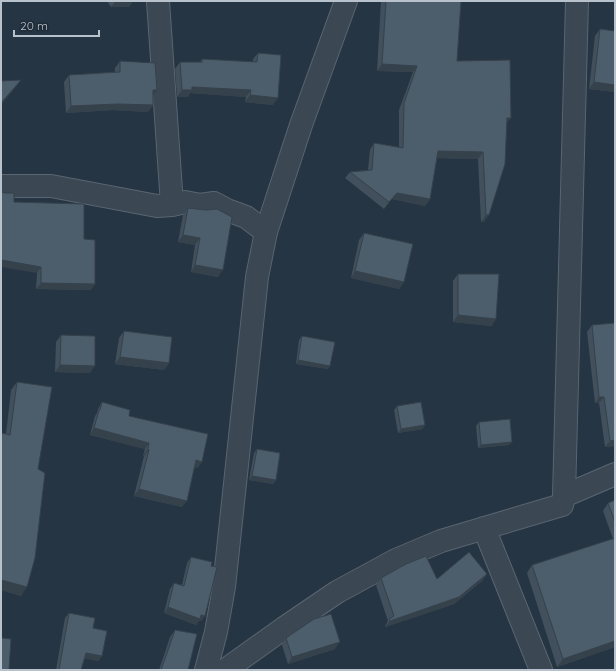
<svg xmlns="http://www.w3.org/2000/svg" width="616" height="671" font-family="Quicksand,sans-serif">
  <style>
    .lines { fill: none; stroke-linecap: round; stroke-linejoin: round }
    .minor-casing { stroke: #596570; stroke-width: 24 }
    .tertiary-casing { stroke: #596570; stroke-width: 24 }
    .minor { stroke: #3b4752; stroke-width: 22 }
    .tertiary { stroke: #3b4752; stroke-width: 22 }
    .wall { fill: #41505c }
    .shaded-wall { fill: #35414b }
    .building { fill: #4c5d6b; stroke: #35414b }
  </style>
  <rect width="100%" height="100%" fill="#263543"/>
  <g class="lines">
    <!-- minor casing -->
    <g class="minor-casing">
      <path id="minor" d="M158 1 172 205
        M1 186H51L157 206 172 205 185 202 200 205 214 203 227 210 246 217 266 232
        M564 496 577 1
        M484 528 541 670
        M228 668 284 628 337 592 396 560 441 541 562 505 564 496 615 474"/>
    </g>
    <!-- tertiary casing -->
    <g class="tertiary-casing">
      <path id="tertiary" d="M206 670 216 632 224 587 257 277 266 232 301 125 346 1"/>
    </g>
    <!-- minor -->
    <use href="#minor" class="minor"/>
    <!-- tertiary -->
    <use href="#tertiary" class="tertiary"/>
  </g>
  <!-- wall -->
  <path class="wall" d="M107 1H133L129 7H111Z
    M381 1H461L457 61 507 123 505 164 484 222H481L478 159 437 158 430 199 425 206 392 199 384 209 345 178 350 172 368 170 370 150 374 143 399 147V110L413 72 377 71Z
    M600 29 615 31V92L589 89 595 36Z
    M258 53 273 105 245 102 246 97 190 93 188 97H177L175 69 180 62H200L202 59 253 62V59Z
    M120 61 153 96V105L148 112 113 110 66 113 64 82 69 75 115 72V68Z
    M14 202 84 239 91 290 36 289 37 273Z
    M188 208 218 277 191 272 195 245 178 242 183 215Z
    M364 233 404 282 399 289 351 278 359 240Z
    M458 274 492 326 453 322V281Z
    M592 325 615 446 605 447 599 403H595L587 332Z
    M124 331 169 363 164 370 115 364 119 338Z
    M61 335 90 373 55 372 56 342Z
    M302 336 328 369 296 364 299 340Z
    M17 382 38 469 21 596 1 590V435L2 433 6 434 11 390Z
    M102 402 129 416 198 468 195 467 182 507 134 496 144 456H143L145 449 90 435 95 416 97 413 98 409Z
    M397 406 423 429 398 433 394 410Z
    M479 422 509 445 478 448 476 426Z
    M257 449 276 480 273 484 249 480 254 453Z
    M615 500V647L557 667 527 573 532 565 613 539 603 511 608 503Z
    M191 557 205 616 201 621H199L196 625 164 613 170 589 174 583 182 585 187 563Z
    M487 574 482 581 454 604 385 627V626L388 621 376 585 381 578 437 579Z
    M69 613 102 656 98 661 84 658 81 670H56L65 618Z
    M175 630 188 670H159L170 637Z
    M286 638 335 649 288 664 282 645Z"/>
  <!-- shaded-wall -->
  <path class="shaded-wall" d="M116 1H133L129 7H111Z
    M382 64 417 66 413 72 377 71Z
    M21 80 16 87 1 105V103Z
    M594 82 615 85V92L589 89Z
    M192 87 251 90 246 97 190 93 188 97H177L182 90Z
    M153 90H157L152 97Z
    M250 95 278 98 273 105 245 102Z
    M118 104 153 105 148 112 113 110 66 113 71 106Z
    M507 118H511L506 124Z
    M438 151 483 152 478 159 433 158Z
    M397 193 430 199 425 206 392 199 384 209 389 202Z
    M486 215H489L484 222H481Z
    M183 235 200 238 195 245 178 242Z
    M1 260 41 267 37 273 1 267Z
    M195 265 223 270 218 277 191 272Z
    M355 271 404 282 399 289 351 278Z
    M41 283 95 284 91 290 36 289Z
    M458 315 496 319 492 326 453 322Z
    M120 357 169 363 164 370 115 364Z
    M298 360 330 366 328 369 296 364Z
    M60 365 95 366 90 373 55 372Z
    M599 397H604L599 403H595Z
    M425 425 423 429 398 433 401 429Z
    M94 428 149 443 145 449 90 435Z
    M615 440V446L605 447 610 441Z
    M512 442 509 445 478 448 481 445Z
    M148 449 149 450 144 456H143Z
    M196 460 202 462 198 468 192 467Z
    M252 476 276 480 273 484 249 480Z
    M139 489 187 501 182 507 134 496Z
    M487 574 482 581 454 604 385 627 390 621Z
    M1 580 27 587 21 596 1 590Z
    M168 607 201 615 205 616 201 621H199L196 625 164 613Z
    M615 641V647L557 667 563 659Z
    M340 642 335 649 288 664 292 657Z
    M86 653 102 656 98 661 82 658Z"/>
  <!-- building -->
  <path class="building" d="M386 1H461L457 61 510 60 511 118H507L505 164 489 215H486L483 152 438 151 430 199 397 193 389 202 350 172 372 170 374 143 403 148 404 103 417 66 382 64Z
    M600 29 615 31V85L594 82Z
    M258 53 281 55 278 98 250 95 251 90 192 87V90H182L180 62H202V59L257 62Z
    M120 61 155 63 157 90H153V105L118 104 71 106 69 75 120 72Z
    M21 80 1 103V81Z
    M1 192 5 193H14V202L84 204V239L95 240V284L41 283V267L1 260Z
    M188 208 206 210 217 209 232 217 223 270 195 265 200 238 183 235Z
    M364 233 413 244 404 282 355 271Z
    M458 274H499L496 319 458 315Z
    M615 323V440L610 441 604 397H599L592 325Z
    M124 331 172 337 169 363 120 357Z
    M61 335 95 336V366L60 365Z
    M302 336 335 342 330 366 298 360Z
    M17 382 52 387 38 469 45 473 35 558 27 587 1 580V438L2 433 10 435Z
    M102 402 130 410 129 416 208 434 202 462 196 460 187 501 139 489 149 450 148 449 149 443 94 428 99 410H100Z
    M421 402 425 425 401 429 397 406Z
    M510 419 512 442 481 445 479 422Z
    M257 449 280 453 276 480 252 476Z
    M615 500V522L608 503Z
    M615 538V641L563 659 532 565Z
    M469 552 487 574 459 597 390 621 389 619 394 616 381 578 406 564 426 556 437 579Z
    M191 557 212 562 211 566 217 567 205 616 201 615 200 619 168 607 174 583 184 586Z
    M69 613 95 618 93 628 107 631 102 656 86 653 81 670H59Z
    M331 614 340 642 292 657 286 638 314 619Z
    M175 630 197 634 188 670H161Z
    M1 638 11 639 9 670H1Z"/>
  <!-- border -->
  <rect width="616" height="671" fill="none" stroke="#b8c2cc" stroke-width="4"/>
  <!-- scale -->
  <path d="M14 30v6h85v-6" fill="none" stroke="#b8c2cc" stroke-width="2"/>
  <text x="20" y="30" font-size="12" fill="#b8c2cc" stroke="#1f2c38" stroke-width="3" paint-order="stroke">20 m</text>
</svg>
